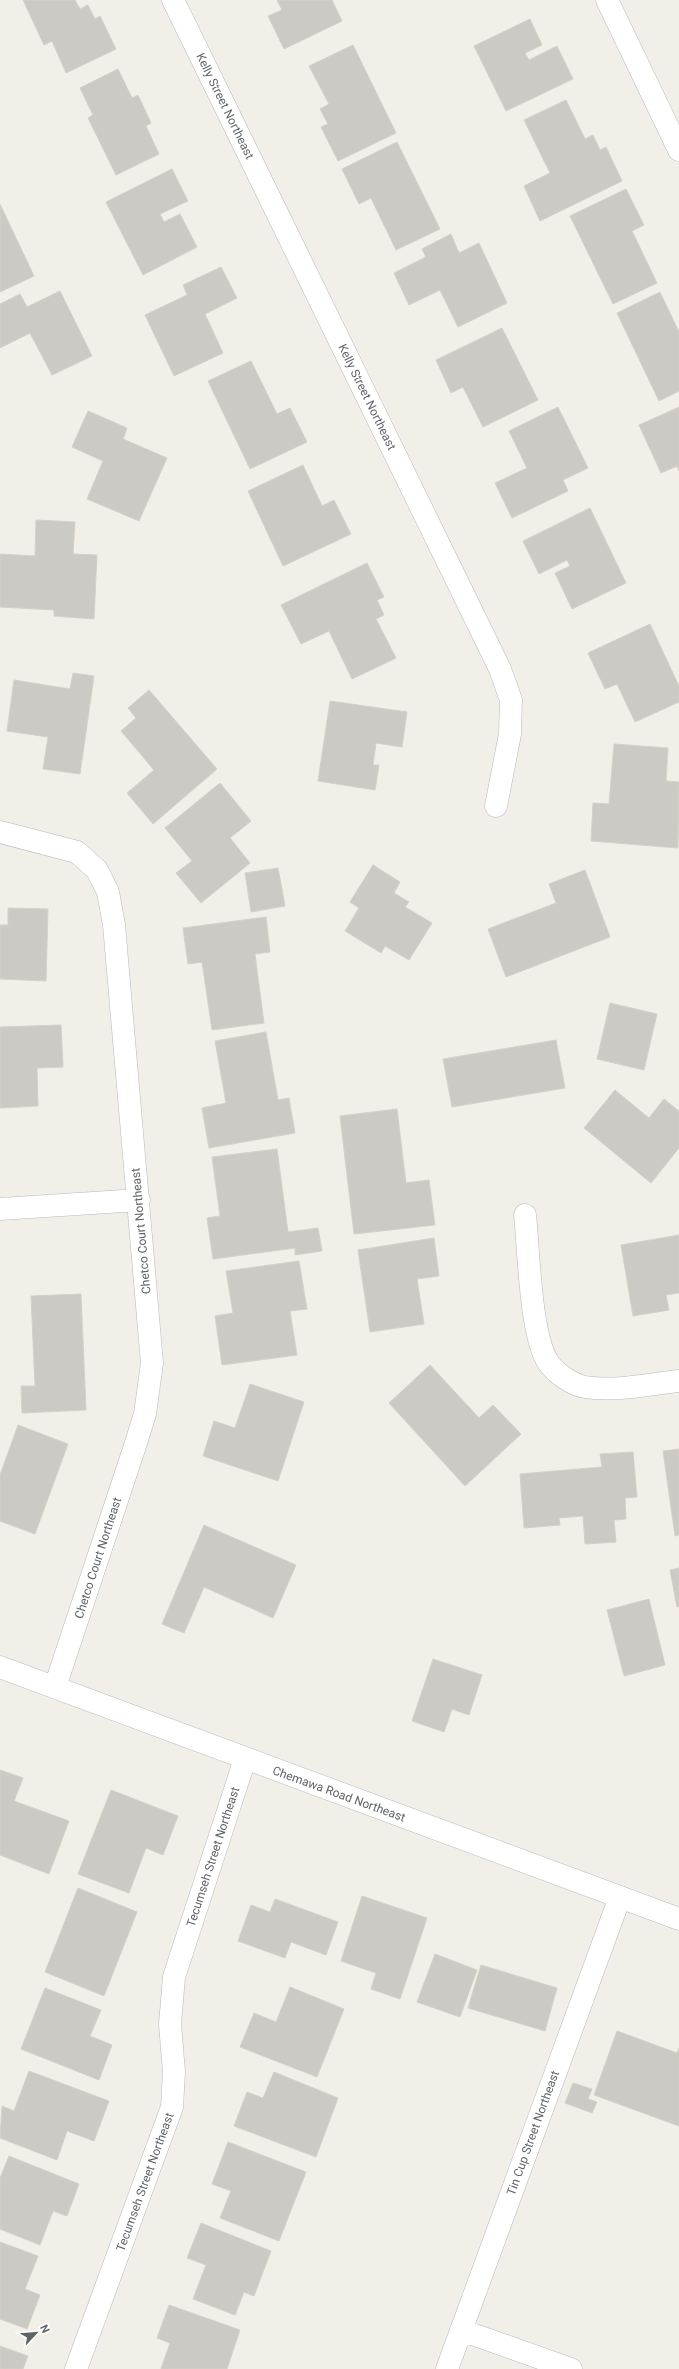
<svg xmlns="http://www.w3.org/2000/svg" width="679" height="2369" font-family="Roboto,sans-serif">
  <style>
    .building { fill: #cccac5; stroke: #d6d1c6 }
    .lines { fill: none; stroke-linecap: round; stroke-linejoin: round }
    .street-casing { stroke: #b5b8bc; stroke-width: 23 }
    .secondary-casing { stroke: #b6babf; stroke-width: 23 }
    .street { stroke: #fff; stroke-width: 22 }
    .secondary { stroke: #fff; stroke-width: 22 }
    .labels { text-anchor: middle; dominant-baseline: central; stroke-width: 3; stroke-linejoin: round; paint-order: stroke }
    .street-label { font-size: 12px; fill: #5f6368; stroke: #fff }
  </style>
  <rect width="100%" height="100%" fill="#f1efe8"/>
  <!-- building -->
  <path class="building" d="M23 0H75L80 9 88 5 95 19 100 16 116 49 66 73 52 41 44 45Z
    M277 0H332L342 21 284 49 268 16 282 10Z
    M530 19 542 45 525 53 529 60 557 46 573 79 506 111 474 46Z
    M353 45 396 133 338 161 321 127 328 124 320 109 329 104 309 66Z
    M118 69 132 98 138 95 151 123 146 126 159 154 116 175 88 118 93 115 80 88Z
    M566 100 585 139 593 135 600 150 606 147 622 181 540 221 524 186 550 173 524 120Z
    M397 142 440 229 396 250 371 198 359 204 342 169Z
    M172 169 188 201 160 214 164 222 180 214 197 247 143 275 106 202Z
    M626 189 644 225 632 231 657 283 613 304 570 216Z
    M0 204 34 276 0 292Z
    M451 234 459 253 479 243 507 303 458 327 440 290 409 305 394 273 426 257 422 249Z
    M221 267 237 298 205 314 223 353 174 376 145 315 187 295 183 285Z
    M60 291 92 356 52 375 30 333 0 348V304L20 294 27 307Z
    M660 292 679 332V391L659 401 617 313Z
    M502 328 538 400 483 427 463 387 451 393 436 360Z
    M251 361 277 414 290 408 307 442 250 469 208 381Z
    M558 407 588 468 563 480 568 491 512 518 495 483 527 468 509 431Z
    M679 407V471L677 466 661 473 639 425Z
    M88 411 127 428 123 439 167 458 139 521 87 499 103 461 72 447Z
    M303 465 322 506 334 500 351 534 283 566 248 491Z
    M590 508 626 583 572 609 555 573 570 566 567 560 539 574 523 541Z
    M36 520 75 522 73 554 97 555 94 619 54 616V610L0 607V554L35 556Z
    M367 563 384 597 377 600 384 615 376 619 396 658 352 679 329 631 301 644 281 605Z
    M650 624 679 686V702L635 722 617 684 605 689 588 653Z
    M73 673 94 676 80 774 43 769 48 737 7 731 14 680 70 689Z
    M149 690 217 769 153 824 127 793 154 770 121 731 136 718 128 708Z
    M330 701 407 712 402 747 376 743 373 765H379L375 790 318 781Z
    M614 744 668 748 666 781 679 782 678 848 591 841 593 803 609 804Z
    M220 783 251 821 230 838 250 863 201 903 176 873 192 861 165 828Z
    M373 865 400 882 394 893 409 902 405 907 432 923 409 960 385 946 381 953 345 931 359 908 350 902Z
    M278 868 285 906 251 912 245 873Z
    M585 870 610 937 506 977 488 929 556 903 549 884Z
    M8 908 48 909 46 981 0 979V925H8Z
    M266 917 270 952 255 954 264 1023 212 1030 202 962 188 964 183 928Z
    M610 1003 657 1014 644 1070 597 1059Z
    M61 1025 63 1067 37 1068 38 1106 0 1108V1027Z
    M266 1032 278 1100 289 1098 295 1133 209 1148 202 1108 226 1103 215 1041Z
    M556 1040 565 1088 452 1107 443 1059Z
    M615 1090 649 1118 664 1099 679 1111V1148L651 1183 584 1128Z
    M397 1109 406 1183 429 1180 435 1225 354 1234 340 1116Z
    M277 1149 288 1232 318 1228 322 1251 295 1255V1248L213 1259 207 1218 220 1216 212 1157Z
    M679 1235V1293L666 1295 669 1310 633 1316 621 1245Z
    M434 1238 439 1276 417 1279 424 1324 370 1332 358 1250Z
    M299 1261 307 1309 290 1311 297 1355 222 1365 215 1316 233 1313 226 1271Z
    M81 1294 86 1410 22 1413 21 1386H35L31 1296Z
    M430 1365 479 1418 493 1405 521 1434 465 1486 389 1403Z
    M250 1384 304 1402 278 1481 203 1456 214 1421 235 1428Z
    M18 1425 68 1444 35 1534 0 1521V1475Z
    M679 1449V1535L675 1536 663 1451Z
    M633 1452 637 1497 625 1498 626 1519 614 1520 616 1542 585 1544 583 1516 559 1518 560 1525 524 1528 520 1474 602 1467 600 1454Z
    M204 1525 296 1565 273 1618 204 1587 184 1633 162 1624Z
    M679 1568V1606L677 1607 670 1570Z
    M649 1599 665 1665 624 1676 607 1610Z
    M433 1659 482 1675 469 1715 452 1709 444 1732 412 1721Z
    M0 1770 23 1778 14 1801 69 1821 49 1874 0 1855Z
    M111 1790 178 1816 163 1855 146 1848 129 1893 78 1874Z
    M78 1888 137 1912 104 1996 45 1972Z
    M362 1896 427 1918 400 1999 371 1989 376 1973 341 1961Z
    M275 1899 338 1922 326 1955 291 1942 285 1958 238 1941 251 1905 270 1912Z
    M435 1954 477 1970 460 2017 417 2002Z
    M481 1965 557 1988 545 2031 468 2008Z
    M290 1987 344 2009 317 2077 240 2047 254 2013 276 2022Z
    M45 1988 101 2010 90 2036 112 2045 99 2080 21 2049Z
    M617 2031 677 2053 679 2048V2126L594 2095Z
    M29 2071 109 2101 94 2141 67 2131 57 2160 0 2138 2 2106 14 2111Z
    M274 2072 338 2098 316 2157 234 2126 247 2092 263 2098Z
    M573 2083 592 2089 588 2099 597 2102 592 2113 565 2103Z
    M228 2142 306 2172 279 2241 220 2218 231 2191 212 2184Z
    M9 2156 79 2184 67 2216 53 2211 40 2245 0 2229V2178Z
    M201 2223 271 2251 254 2296 244 2292 235 2315 193 2299 206 2265 187 2258Z
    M0 2242 38 2256 25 2289 40 2295 27 2329 0 2319Z
    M169 2305 240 2330 227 2369H161L170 2343 157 2338Z
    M0 2346 28 2356 23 2369H0Z"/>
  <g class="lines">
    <!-- street casing -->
    <g class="street-casing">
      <path id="street" d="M173 0 500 669 511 700 510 734 496 806
        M607 0 679 150
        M0 832 77 852 97 870 108 892 114 925 152 1363 145 1414 134 1449 55 1687
        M0 1209 139 1200
        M525 1215C529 1251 530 1334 548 1362 555 1373 573 1385 585 1387 615 1392 649 1384 679 1381
        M461 2330 571 2369
        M76 2369 172 2107 174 2072 170 2024 174 1977 245 1759
        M447 2369 620 1897"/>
    </g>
    <!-- secondary casing -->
    <g class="secondary-casing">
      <path id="secondary" d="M0 1667 679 1919"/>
    </g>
    <!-- street -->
    <use href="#street" class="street"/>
    <!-- secondary -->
    <use href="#secondary" class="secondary"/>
  </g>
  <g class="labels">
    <!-- street labels -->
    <g class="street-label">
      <text transform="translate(225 106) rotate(64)">Kelly Street Northeast</text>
      <text transform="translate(367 397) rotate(64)">Kelly Street Northeast</text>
      <text transform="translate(141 1231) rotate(-95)">Chetco Court Northeast</text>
      <text transform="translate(98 1558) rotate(-72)">Chetco Court Northeast</text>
      <text transform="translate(339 1794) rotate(20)">Chemawa Road Northeast</text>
      <text transform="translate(213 1857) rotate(-72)">Tecumseh Street Northeast</text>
      <text transform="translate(533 2133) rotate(-70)">Tin Cup Street Northeast</text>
      <text transform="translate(145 2182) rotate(-70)">Tecumseh Street Northeast</text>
    </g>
  </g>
  <!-- north arrow -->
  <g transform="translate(36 2333) rotate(64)" stroke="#ffffff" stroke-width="3" paint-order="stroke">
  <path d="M0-3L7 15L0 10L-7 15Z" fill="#5f6368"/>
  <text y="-6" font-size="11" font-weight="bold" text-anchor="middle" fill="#5f6368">N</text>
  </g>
</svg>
